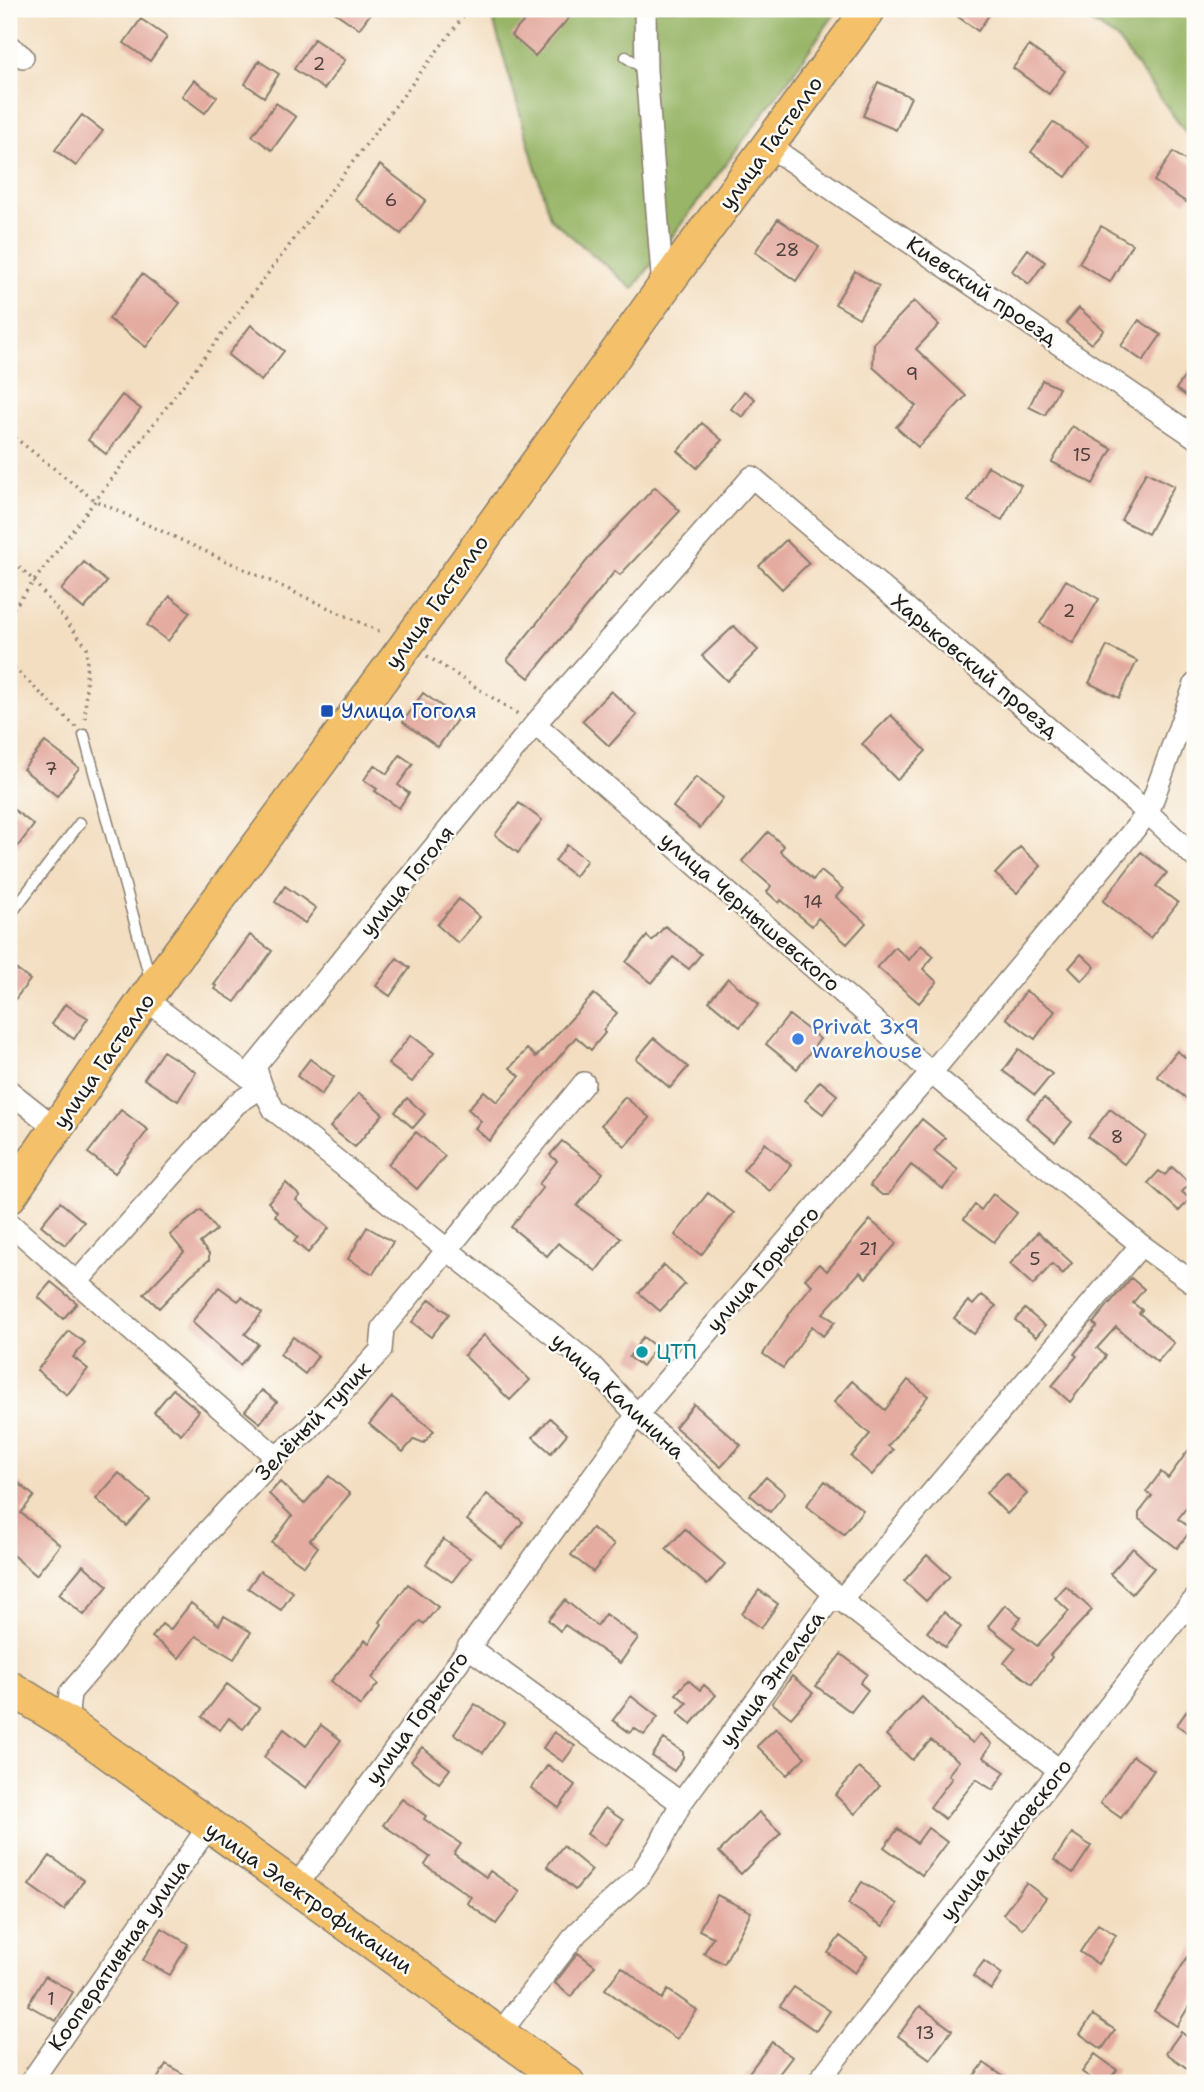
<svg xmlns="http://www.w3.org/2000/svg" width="1204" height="2092" font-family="'Shantell Sans',sans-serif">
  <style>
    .forest { fill: #98b567; stroke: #5a6842; stroke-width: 2 }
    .building { fill: #e4aba0 }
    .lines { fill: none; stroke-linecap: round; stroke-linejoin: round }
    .lane-casing { stroke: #887d6e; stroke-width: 13 }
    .street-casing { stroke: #887d6e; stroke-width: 24 }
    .primary-casing { stroke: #887d6e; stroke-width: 36 }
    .path { stroke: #887d6e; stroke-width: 3.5; stroke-dasharray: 2 5; stroke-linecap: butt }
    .lane { stroke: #fff; stroke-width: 10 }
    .street { stroke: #fff; stroke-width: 21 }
    .primary { stroke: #f4c16a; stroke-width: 33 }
    .transit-dot { fill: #1a4fb4; stroke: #fdfcf7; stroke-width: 2.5 }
    .shop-dot { fill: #3f7fe0; stroke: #fdfcf7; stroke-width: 2.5 }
    .culture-dot { fill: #0f9aa8; stroke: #fdfcf7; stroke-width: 2.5 }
    .labels { text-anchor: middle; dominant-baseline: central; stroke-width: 5; stroke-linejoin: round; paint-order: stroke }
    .number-label { font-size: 18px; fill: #4e403d }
    .street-label { font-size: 21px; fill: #1c1c1c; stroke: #fdfcf7 }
    .transit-label { font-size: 21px; fill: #164399; stroke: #fdfcf7; text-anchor: start }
    .shop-label { font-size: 21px; fill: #366cbe; stroke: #fdfcf7; text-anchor: start }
    .culture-label { font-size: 21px; fill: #0d838f; stroke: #fdfcf7; text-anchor: start }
  </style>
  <rect width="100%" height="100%" fill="#fdfcf7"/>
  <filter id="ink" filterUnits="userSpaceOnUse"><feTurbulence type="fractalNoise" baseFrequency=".0143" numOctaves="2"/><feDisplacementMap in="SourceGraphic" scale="14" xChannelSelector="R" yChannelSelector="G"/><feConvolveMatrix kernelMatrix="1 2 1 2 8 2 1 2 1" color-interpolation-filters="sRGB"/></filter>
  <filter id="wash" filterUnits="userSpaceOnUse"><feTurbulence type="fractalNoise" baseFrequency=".00686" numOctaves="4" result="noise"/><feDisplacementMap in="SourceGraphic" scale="28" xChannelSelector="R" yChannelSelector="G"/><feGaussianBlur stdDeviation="1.57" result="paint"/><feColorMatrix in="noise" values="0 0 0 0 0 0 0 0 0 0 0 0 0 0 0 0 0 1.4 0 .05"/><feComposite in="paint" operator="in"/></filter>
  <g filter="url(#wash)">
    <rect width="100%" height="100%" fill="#f3dec1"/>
    <!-- forest -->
    <path class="forest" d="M490 9H838L789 79 633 289 550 218Z
      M1070 9H1195V145L1116 38Z"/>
    <g id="blocks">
      <!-- building -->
      <path class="building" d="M330 9H374L359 29Z
        M535 9H577L535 56 511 35Z
        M947 9H993L978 31Z
        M141 19 167 37 150 61 124 43Z
        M314 39 345 60 324 89 294 69Z
        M1029 46 1065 71 1049 94 1013 68Z
        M259 61 279 74 264 97 245 84Z
        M194 80 217 97 205 113 182 96Z
        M878 82 911 97 896 130 863 116Z
        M276 103 296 117 272 150 252 136Z
        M82 115 103 131 76 166 55 150Z
        M1053 122 1088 146 1066 177 1031 152Z
        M1173 152 1195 167V188L1186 202 1154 181Z
        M380 165 426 200 401 234 355 199Z
        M778 219 819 247 796 281 755 252Z
        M1101 226 1132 244 1110 282 1079 263Z
        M1028 249 1045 262 1029 284 1012 271Z
        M855 271 879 286 859 318 835 304Z
        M142 274 180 303 146 347 109 319Z
        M914 301 939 325 916 349 966 396 918 447 896 427 916 406 873 367 874 343Z
        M1079 308 1104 330 1091 344 1066 323Z
        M1139 320 1161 335 1143 361 1121 346Z
        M251 325 284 351 261 381 228 355Z
        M1195 362V402L1176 389Z
        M1042 380 1059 388 1045 415 1029 407Z
        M744 391 755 399 743 417 731 409Z
        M122 395 141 409 106 454 88 440Z
        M702 423 722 440 697 468 678 451Z
        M1072 426 1112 449 1093 484 1052 462Z
        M988 466 1021 485 1002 520 968 501Z
        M1146 472 1174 486 1148 534 1121 520Z
        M655 487 680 511 620 575 615 571 529 678 507 660 597 548Z
        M786 540 809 563 782 589 759 566Z
        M84 562 107 582 84 609 61 590Z
        M1066 580 1099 599 1073 643 1040 623Z
        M170 596 190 612 168 641 147 625Z
        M734 626 758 650 727 681 702 656Z
        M1107 646 1137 661 1119 698 1089 683Z
        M611 691 637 715 609 746 582 721Z
        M423 693 458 718 438 747 403 722Z
        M891 715 926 751 897 780 862 744Z
        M45 742 79 768 57 796 23 769Z
        M400 755 413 764 398 785 409 793 399 808 375 791 377 789 364 780 374 765 387 774Z
        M696 777 723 798 700 828 673 807Z
        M519 803 542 820 518 853 495 835Z
        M9 806 34 825 18 846 9 839Z
        M768 832 784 846 780 851 813 880 821 871 843 889 836 897 866 923 847 944 818 918 812 926 781 900 779 903 767 892 771 886 742 861Z
        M567 845 587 860 575 876 555 861Z
        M1020 847 1041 866 1017 893 995 874Z
        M1141 852 1167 873 1156 886 1178 903 1150 938 1103 901Z
        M285 886 316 908 305 923 275 902Z
        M459 899 480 917 458 943 437 925Z
        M665 926 701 954 689 969 673 957 652 983 626 962 647 936 652 941Z
        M250 935 272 951 235 1002 215 989 217 986 214 985Z
        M921 945 934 956 923 969 937 982 919 1003 877 967 895 947 909 960Z
        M1081 954 1095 967 1082 981 1069 968Z
        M397 958 410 968 390 996 376 986Z
        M9 964 30 980 9 1007Z
        M728 978 759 1004 740 1027 709 1001Z
        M1026 991 1055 1011 1035 1039 1006 1018Z
        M594 994 617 1013 603 1030 605 1033 591 1050 576 1037 489 1141 475 1128 481 1121 468 1109 484 1091 497 1102 520 1076 510 1068 527 1049 536 1057Z
        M65 1004 88 1018 74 1039 52 1024Z
        M789 1015 820 1039 797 1069 766 1044Z
        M411 1035 434 1053 412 1082 388 1064Z
        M654 1038 688 1067 670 1088 636 1059Z
        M1019 1049 1052 1074 1035 1095 1003 1071Z
        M163 1051 196 1072 178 1101 144 1079Z
        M1177 1051 1195 1065V1092L1189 1100 1157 1076Z
        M310 1059 334 1077 321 1095 297 1076Z
        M820 1081 837 1095 823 1114 805 1100Z
        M359 1093 383 1114 355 1147 330 1127Z
        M625 1097 650 1118 625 1146 601 1125Z
        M407 1098 425 1114 413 1128 395 1112Z
        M1044 1098 1072 1122 1055 1142 1026 1118Z
        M1110 1109 1146 1136 1124 1164 1088 1137Z
        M121 1110 148 1130 115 1173 88 1153Z
        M922 1119 945 1138 934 1151 958 1170 943 1189 911 1165 888 1195H882L870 1185Z
        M416 1132 445 1156 417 1189 388 1164Z
        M562 1141 603 1173 577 1206 621 1238 596 1271 558 1243 547 1256 511 1227 543 1187 539 1184 557 1161 550 1155Z
        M765 1143 791 1165 770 1191 743 1170Z
        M1172 1167 1190 1183 1182 1192 1190 1199 1179 1211 1148 1183 1159 1171 1165 1175Z
        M286 1183 300 1196 296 1200 329 1228 308 1253 294 1241 298 1237 275 1216 277 1212 268 1202Z
        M708 1193 734 1213 701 1255 675 1235Z
        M993 1194 1017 1213 994 1242 964 1219 975 1205 981 1210Z
        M60 1202 84 1222 65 1245 41 1225Z
        M201 1210 216 1230 200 1243 209 1254V1260L190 1276 159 1308 144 1294 184 1252 170 1235Z
        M870 1220 897 1243 866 1278 860 1272 823 1313 835 1322 823 1336 812 1326 783 1368 763 1354 792 1310 812 1285 805 1279 819 1264 827 1271Z
        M367 1227 393 1242 373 1274 348 1259Z
        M1038 1232 1072 1263 1063 1274 1052 1264 1033 1285 1010 1264Z
        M664 1265 685 1284 660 1311 639 1293Z
        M1131 1278 1144 1289 1133 1303 1142 1310 1139 1313 1174 1343 1157 1362 1116 1327 1097 1348 1106 1356 1070 1402 1052 1386 1077 1356 1074 1354 1097 1326 1093 1323Z
        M51 1282 77 1303 63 1319 38 1297Z
        M219 1287 238 1301 242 1297 262 1313 245 1334 258 1344 240 1365 192 1322Z
        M982 1295 996 1306 974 1334 954 1318 968 1301 973 1305Z
        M430 1299 449 1314 431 1337 412 1322Z
        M1025 1309 1045 1326 1036 1337 1015 1320Z
        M69 1331 85 1343 73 1357 88 1369 67 1395 37 1370Z
        M484 1335 530 1380 510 1400 464 1355Z
        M293 1337 318 1356 305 1374 280 1354Z
        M643 1337 656 1347 642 1366 629 1357Z
        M908 1380 928 1396 888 1446 893 1450 872 1475 851 1457 870 1434 834 1402 852 1381 885 1410Z
        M173 1389 199 1411 181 1434 154 1412Z
        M262 1390 277 1402 260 1423 245 1411Z
        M392 1397 434 1431 424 1443 414 1439 403 1452 369 1424Z
        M694 1404 741 1445 721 1467 675 1427Z
        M550 1418 567 1434 551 1453 533 1437Z
        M1195 1441V1496L1178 1519 1192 1529 1177 1548 1139 1519V1513L1152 1496 1146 1492 1161 1472 1168 1478Z
        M119 1473 150 1500 127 1526 96 1499Z
        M1006 1473 1027 1494 1007 1514 986 1493Z
        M9 1475 34 1496 21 1513 60 1545 36 1575 9 1552Z
        M329 1476 350 1494 310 1540 318 1547 304 1566 272 1543 292 1516 269 1494 280 1482 304 1504Z
        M766 1477 785 1493 770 1512 750 1495Z
        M825 1481 863 1510 844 1534 806 1506Z
        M487 1494 523 1522 502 1548 467 1520Z
        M592 1528 614 1545 593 1572 571 1555Z
        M685 1529 725 1564 707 1585 666 1549Z
        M443 1539 470 1558 452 1582 426 1564Z
        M1133 1548 1154 1568 1132 1594 1110 1574Z
        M927 1555 950 1576 926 1601 904 1581Z
        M83 1565 108 1586 84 1615 59 1594Z
        M260 1571 293 1592 281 1610 248 1588Z
        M408 1584 438 1607 424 1624 420 1621 372 1678 378 1684 360 1706 331 1681 365 1640 369 1643 382 1624 380 1622Z
        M1066 1586 1092 1610 1050 1655 1052 1657 1032 1684 1004 1663 1016 1648 988 1626 1005 1605 1021 1617 1013 1627 1037 1646 1069 1611 1055 1598Z
        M759 1590 778 1604 761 1628 742 1614Z
        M565 1600 597 1626 605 1614 638 1638 620 1663 565 1625 560 1631 548 1620Z
        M191 1603 219 1625 224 1616 251 1632 234 1659 196 1636 179 1658 152 1637 162 1624 170 1630Z
        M944 1612 961 1627 945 1647 927 1632Z
        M841 1654 867 1674 860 1683 868 1690 851 1712 816 1686Z
        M792 1676 813 1693 791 1718 772 1703Z
        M688 1680 700 1690 704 1685 716 1695 691 1724 678 1713 687 1703 676 1694Z
        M227 1684 259 1708 243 1729 229 1718 220 1730 202 1717Z
        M631 1696 658 1717 644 1735 634 1728 630 1733 613 1720Z
        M922 1697 956 1731 973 1743 980 1734 992 1744 983 1757 1005 1772 993 1790 976 1779 945 1819 930 1807 952 1778 948 1775 959 1761 931 1740 912 1760 886 1735Z
        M1195 1699V1738L1177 1725Z
        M475 1704 504 1723 483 1753 454 1734Z
        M321 1725 341 1740 306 1788 264 1757 284 1729 306 1746Z
        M776 1728 805 1757 787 1775 757 1746Z
        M554 1732 575 1746 563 1762 543 1748Z
        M664 1739 683 1752V1758L674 1771 652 1756Z
        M422 1747 450 1769 439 1783 411 1761Z
        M1133 1756 1154 1770 1121 1818 1100 1803Z
        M548 1765 575 1785 559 1808 531 1788Z
        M859 1768 880 1786 855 1814 835 1795Z
        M402 1799 426 1816 424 1819 461 1844 454 1854 486 1877 490 1871 520 1892 496 1924 467 1903 471 1897 425 1865 430 1857 383 1825Z
        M605 1808 623 1820 605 1846 587 1834Z
        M759 1812 781 1833 741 1874 719 1852Z
        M928 1828 947 1842 922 1875 884 1847 898 1829 917 1843Z
        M1072 1833 1091 1846 1073 1873 1054 1860Z
        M563 1846 592 1870 575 1890 547 1866Z
        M50 1856 84 1880 64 1910 29 1885Z
        M862 1882 897 1904 883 1926 848 1904Z
        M1026 1883 1046 1898 1023 1929 1003 1914Z
        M717 1895 751 1912 724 1964 704 1953 713 1937 699 1930Z
        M1098 1924 1116 1935 1098 1964 1080 1952Z
        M162 1928 188 1944 170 1975 143 1960Z
        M840 1936 867 1956 855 1973 828 1953Z
        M1195 1945V1996L1177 2026 1154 2011Z
        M578 1953 595 1966 571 1997 555 1983Z
        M984 1961 1002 1974 991 1990 973 1976Z
        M622 1967 662 1999 668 1990 697 2010 677 2039 630 2008 605 1989Z
        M45 1976 73 1992 56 2021 28 2005Z
        M794 1987 830 2011 816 2031 780 2006Z
        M920 2006 952 2030 930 2059 898 2036Z
        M1093 2015 1115 2030 1102 2049 1080 2034Z
        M1181 2032 1195 2043V2074L1166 2053Z
        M772 2042 792 2057 772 2083H741Z
        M1095 2054 1117 2070 1106 2083H1098L1082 2072Z
        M984 2063 1013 2083H969Z
        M166 2064 199 2083H155Z"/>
    </g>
  </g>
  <g filter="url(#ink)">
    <use href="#blocks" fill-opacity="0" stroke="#887d6e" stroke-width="2"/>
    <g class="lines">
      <!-- lane casing -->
      <g class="lane-casing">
        <path id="lane" d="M626 57 646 70
          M84 735 151 982
          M9 916 80 823"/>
      </g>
      <!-- street casing -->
      <g class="street-casing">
        <path id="street" d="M645 9 646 70 663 288
          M9 46 23 57
          M769 146 1195 437
          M535 724 877 1023 931 1073 1141 1245 1195 1284
          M145 999 262 1087 274 1110 592 1366 637 1415 841 1600 1059 1770
          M9 1091 57 1129
          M9 1223 276 1457
          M77 1282 236 1104 262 1087 255 1066 535 724 752 477 1148 813 1195 857
          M468 1647 681 1803
          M67 1723 70 1693 102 1656 144 1601 181 1560 276 1457 307 1431 381 1350 383 1328 584 1083
          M295 1888 637 1415 931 1073 1148 813 1195 684
          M500 2033 577 1933 640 1875 660 1844 681 1803 829 1601 841 1600 1141 1245
          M30 2083 199 1840 211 1828
          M817 2083 1175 1621 1195 1599"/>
      </g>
      <!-- primary casing -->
      <g class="primary-casing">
        <path id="primary" d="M9 1197 145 999 407 644 663 288 869 9
          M9 1687 67 1723 568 2083"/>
      </g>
      <!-- path -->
      <path class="path" d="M9 94 16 75
        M9 433 94 500 383 633
        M9 557 33 580 87 647 85 722
        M9 614 469 9
        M427 656 518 714
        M9 663 76 727"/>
      <!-- lane -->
      <use href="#lane" class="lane"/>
      <!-- street -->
      <use href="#street" class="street"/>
      <!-- primary -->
      <use href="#primary" class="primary"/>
    </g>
  </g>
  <!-- markers -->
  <rect class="transit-dot" x="320" y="704" width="14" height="14" rx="3.5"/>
  <circle class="shop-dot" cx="798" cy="1039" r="7"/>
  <circle class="culture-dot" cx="642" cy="1352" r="7"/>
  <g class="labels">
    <!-- number labels -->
    <g class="number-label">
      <text x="319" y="64">2</text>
      <text x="391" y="200">6</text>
      <text x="787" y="250">28</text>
      <text x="912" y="374">9</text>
      <text x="1082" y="455">15</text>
      <text x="1069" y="611">2</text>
      <text x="51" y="769">7</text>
      <text x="813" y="902">14</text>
      <text x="1117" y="1137">8</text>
      <text x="868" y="1249">21</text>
      <text x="1035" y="1259">5</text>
      <text x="51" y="1999">1</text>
      <text x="925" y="2033">13</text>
    </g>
    <!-- street labels -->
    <g class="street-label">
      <text transform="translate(771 143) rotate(-54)">улица Гастелло</text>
      <text transform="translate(982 291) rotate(34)">Киевский проезд</text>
      <text transform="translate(437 602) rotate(-54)">улица Гастелло</text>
      <text transform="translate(975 666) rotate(40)">Харьковский проезд</text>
      <text transform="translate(407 881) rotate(-51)">улица Гоголя</text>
      <text transform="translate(750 912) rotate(41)">улица Чернышевского</text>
      <text transform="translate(104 1061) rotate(-55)">улица Гастелло</text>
      <text transform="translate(763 1269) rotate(-49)">улица Горького</text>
      <text transform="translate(618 1396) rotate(43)">улица Калинина</text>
      <text transform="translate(313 1421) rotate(-46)">Зелёный тупик</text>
      <text transform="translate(772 1679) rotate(-54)">улица Энгельса</text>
      <text transform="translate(417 1718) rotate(-54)">улица Горького</text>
      <text transform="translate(1006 1840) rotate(-52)">улица Чайковского</text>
      <text transform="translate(309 1898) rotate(35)">улица Электрофикации</text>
      <text transform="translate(119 1955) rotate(-55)">Кооперативная улица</text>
    </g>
    <!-- transit labels -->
    <g class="transit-label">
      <text x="341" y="711">Улица Гоголя</text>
    </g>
    <!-- shop labels -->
    <g class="shop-label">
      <text x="812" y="1027">Privat 3x9<tspan x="812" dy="24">warehouse</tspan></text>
    </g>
    <!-- culture labels -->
    <g class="culture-label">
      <text x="656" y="1352">ЦТП</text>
    </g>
  </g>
  <!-- margin -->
  <rect width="1204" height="2092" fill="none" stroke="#fdfcf7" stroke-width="35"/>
</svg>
